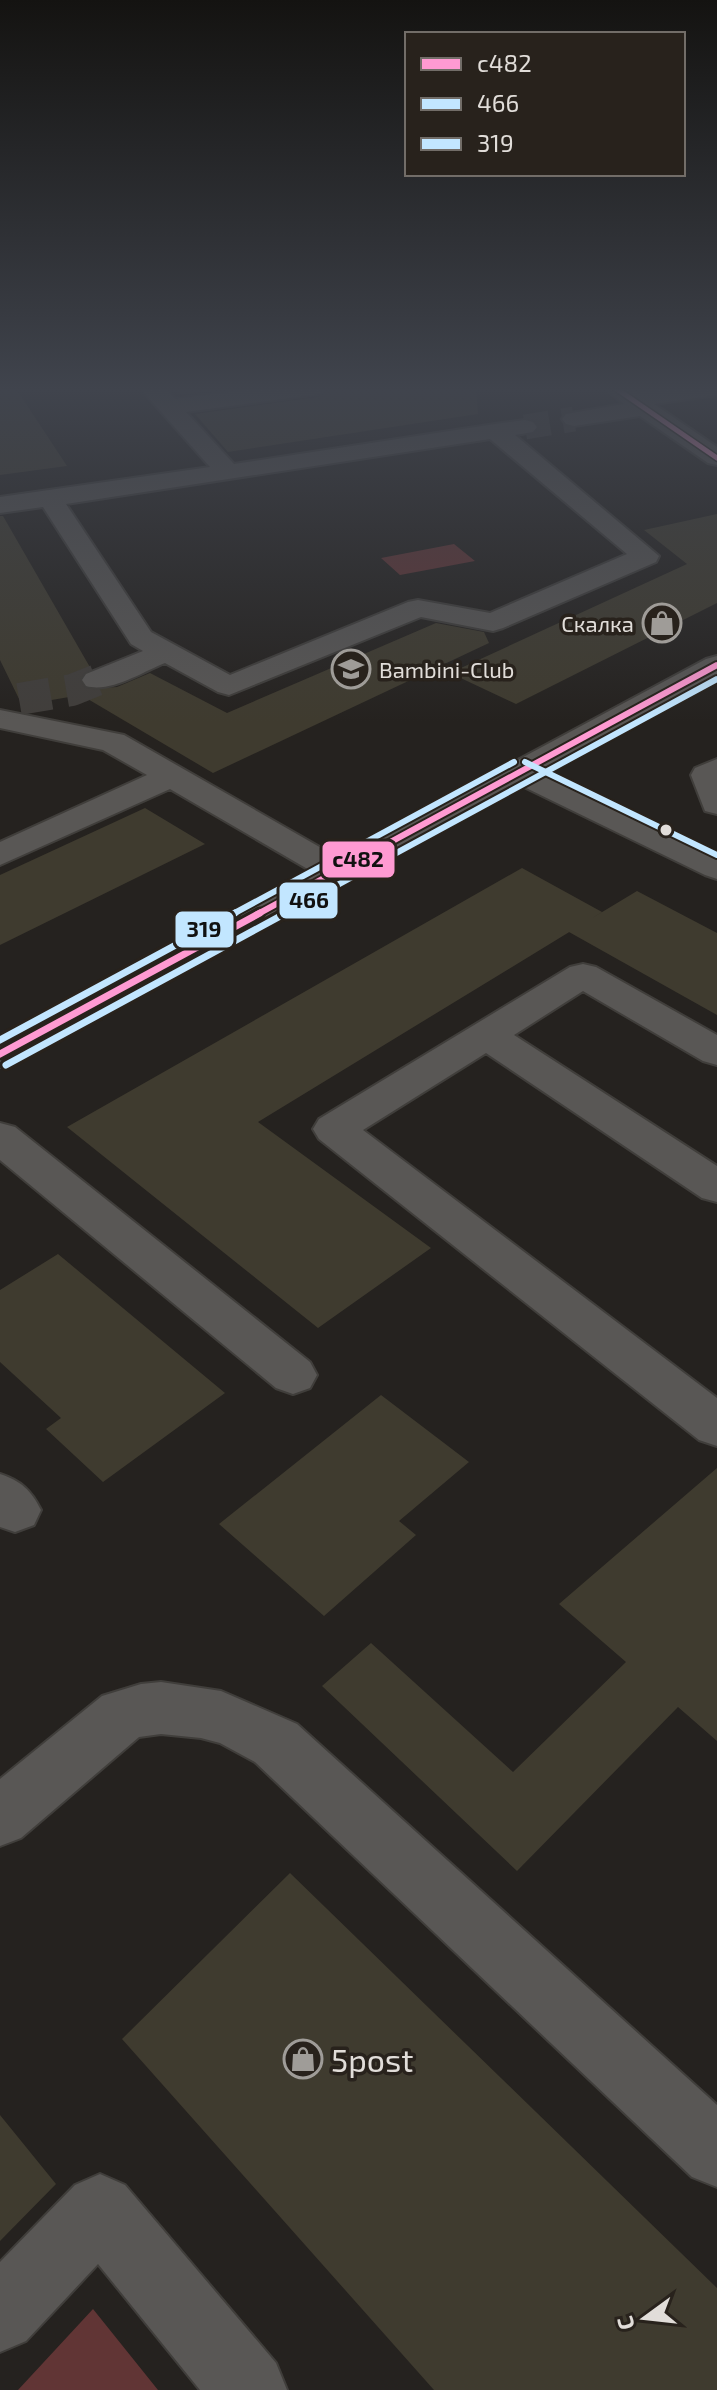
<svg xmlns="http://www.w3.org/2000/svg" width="717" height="2390" font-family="'Exo 2',sans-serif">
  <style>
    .green { fill: #613535 }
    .building { fill: #3f3b2f }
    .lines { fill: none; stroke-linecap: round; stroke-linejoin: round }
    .minor-tunnel-far1 { stroke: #413e3b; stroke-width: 25; stroke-dasharray: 25 13; stroke-linecap: butt }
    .minor-tunnel { stroke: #413e3b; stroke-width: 32; stroke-dasharray: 32 16; stroke-linecap: butt }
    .minor-casing { stroke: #403e3b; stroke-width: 4 }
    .minor { fill: #595755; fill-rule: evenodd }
    .bus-1-far2-casing { stroke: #28221c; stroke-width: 8 }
    .bus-1-far1-casing { stroke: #28221c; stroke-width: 10 }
    .bus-1-casing { stroke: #28221c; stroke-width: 13 }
    .bus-2-far1-casing { stroke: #28221c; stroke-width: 10 }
    .bus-2-casing { stroke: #28221c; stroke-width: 13 }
    .bus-3-far1-casing { stroke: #28221c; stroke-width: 10 }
    .bus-3-casing { stroke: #28221c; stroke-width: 13 }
    .bus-1-far2 { stroke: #ff9ad2; stroke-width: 5 }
    .bus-1-far1 { stroke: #ff9ad2; stroke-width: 6 }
    .bus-1 { stroke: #ff9ad2; stroke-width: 7 }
    .bus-2-far1 { stroke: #c2e6ff; stroke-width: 6 }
    .bus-2 { stroke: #c2e6ff; stroke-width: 7 }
    .bus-3-far1 { stroke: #c2e6ff; stroke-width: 6 }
    .bus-3 { stroke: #c2e6ff; stroke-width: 7 }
    .bus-dot { fill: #e1ddd9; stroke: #28221c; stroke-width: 3 }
    .labels { text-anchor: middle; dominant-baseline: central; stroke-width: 7; stroke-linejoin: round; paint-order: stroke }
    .far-poi-label { font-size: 22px; fill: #e1ddd9; stroke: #28221c; text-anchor: end }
    .near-poi-label { font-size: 32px; fill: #e1ddd9; stroke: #28221c; text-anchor: start }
    .line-badge { stroke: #28221c; stroke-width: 3 }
    .pale-badge-label { font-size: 22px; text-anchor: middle; font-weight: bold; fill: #111 }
  </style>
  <rect width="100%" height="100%" fill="#25221f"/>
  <!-- green -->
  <path class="green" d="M454 544 475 561 400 575 381 558Z
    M93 2309 158 2390H18Z"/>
  <!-- building -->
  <path class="building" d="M0 387H15L67 466 0 475Z
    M172 387H242L179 395Z
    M332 387H476L478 414 228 452 195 414 318 397Z
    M717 514V603L516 704 450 673 687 564 644 530Z
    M0 516H3L91 669 80 678 86 689 117 687 150 673 227 713 436 623 484 632 489 643 213 773 81 695 22 705 0 660Z
    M145 808 205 844 0 945V875Z
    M522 868 602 912 258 1122 431 1248 318 1328 67 1127Z
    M637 891 717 933V1015L569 932Z
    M58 1254 225 1393 103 1482 46 1429 61 1418 0 1362V1290Z
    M381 1395 469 1462 399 1521 416 1535 324 1616 219 1524Z
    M717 1468V1741L678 1707 517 1871 322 1686 371 1643 513 1772 626 1662 559 1604Z
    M290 1873 717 2288V2390H434L122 2039Z
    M0 2115 56 2184 0 2241Z"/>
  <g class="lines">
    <!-- minor-tunnel-far1 -->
    <path class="minor-tunnel-far1" d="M525 427 574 419"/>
    <!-- minor-tunnel -->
    <path class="minor-tunnel" d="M19 699 72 690 97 680"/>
    <!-- minor casing -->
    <g class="minor-casing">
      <path id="minor" d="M146 387H164L175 399 267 387H329L318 394 186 412 234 464 495 424 525 420 533 422 537 427 533 432 515 435 659 556 656 562 503 628 493 631 421 617 229 695 218 692 165 663C142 672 111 693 86 686L82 680 86 674 143 651 131 644 43 507 0 513V497L210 467 147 396 144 391ZM490 439 627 554 490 613 418 600 408 602 230 675 151 632 66 504Z
        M603 387H629L637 393 675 387H717V395L654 404 717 447V465L708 463 640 416 574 426 566 424 562 419 566 414 624 404Z
        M717 656V677L544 772 717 855V879L705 875 520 785 14 1063 0 1067V1037L311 871 170 789 0 865V842L147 775 103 750 0 728V710L124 735 337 857 706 659Z
        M717 759V814L705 811 691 775 695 768Z
        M583 964 596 967 717 1035V1065L703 1061 583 991 514 1035 717 1166V1202L702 1198 486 1053 363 1130 717 1398V1446L699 1440 319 1139 313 1129 319 1119 570 967Z
        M0 1123 15 1127 310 1362 317 1375 310 1388 293 1394 276 1388 0 1160Z
        M0 1474C21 1481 31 1490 41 1510L34 1525 15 1532 0 1527Z
        M161 1682 221 1691 297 1724 717 2105V2187L692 2177 255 1762 220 1743 201 1738 161 1734 139 1737 21 1838 0 1846V1779L102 1696 141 1684Z
        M100 2174 125 2185 276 2363 287 2390H200L98 2264 26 2341 0 2352V2262L75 2185Z"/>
    </g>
    <!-- minor -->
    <use href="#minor" class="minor"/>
    <!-- bus-1-far2 casing -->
    <g class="bus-1-far2-casing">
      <path id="bus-1-far2" d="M614 387 717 458"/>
    </g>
    <!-- bus-1-far1 casing -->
    <g class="bus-1-far1-casing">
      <path id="bus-1-far1" d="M256 915 717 665"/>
    </g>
    <!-- bus-1 casing -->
    <g class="bus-1-casing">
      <path id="bus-1" d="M0 1054 260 913"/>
    </g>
    <!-- bus-2-far1 casing -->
    <g class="bus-2-far1-casing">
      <path id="bus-2-far1" d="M282 915 717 679"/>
    </g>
    <!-- bus-2 casing -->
    <g class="bus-2-casing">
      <path id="bus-2" d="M6 1065 286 913"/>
    </g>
    <!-- bus-3-far1 casing -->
    <g class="bus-3-far1-casing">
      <path id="bus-3-far1" d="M525 762 717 855
        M231 915 514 762"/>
    </g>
    <!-- bus-3 casing -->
    <g class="bus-3-casing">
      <path id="bus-3" d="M0 1040 235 913"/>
    </g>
    <!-- bus-1-far2 -->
    <use href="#bus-1-far2" class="bus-1-far2"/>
    <!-- bus-1-far1 -->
    <use href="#bus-1-far1" class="bus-1-far1"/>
    <!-- bus-1 -->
    <use href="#bus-1" class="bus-1"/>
    <!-- bus-2-far1 -->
    <use href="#bus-2-far1" class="bus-2-far1"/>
    <!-- bus-2 -->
    <use href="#bus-2" class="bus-2"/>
    <!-- bus-3-far1 -->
    <use href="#bus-3-far1" class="bus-3-far1"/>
    <!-- bus-3 -->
    <use href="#bus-3" class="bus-3"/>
  </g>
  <!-- sky -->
  <linearGradient id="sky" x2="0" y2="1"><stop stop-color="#141311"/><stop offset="0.54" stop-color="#40444d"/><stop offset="1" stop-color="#40444d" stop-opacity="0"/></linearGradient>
  <rect width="717" height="722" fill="url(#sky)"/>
  <!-- icons -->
  <defs>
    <g id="shop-ring" transform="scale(2)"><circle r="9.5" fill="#28221c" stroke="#9f9c98" stroke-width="1.5"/><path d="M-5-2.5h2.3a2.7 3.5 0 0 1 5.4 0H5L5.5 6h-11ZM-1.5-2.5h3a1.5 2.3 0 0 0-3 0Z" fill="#9f9c98"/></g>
    <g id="school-ring" transform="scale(2)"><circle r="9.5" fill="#28221c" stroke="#9f9c98" stroke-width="1.5"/><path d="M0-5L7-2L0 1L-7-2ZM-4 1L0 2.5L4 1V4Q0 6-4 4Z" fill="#9f9c98"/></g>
  </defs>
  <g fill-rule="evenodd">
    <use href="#shop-ring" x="662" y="623"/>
    <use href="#school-ring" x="351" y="669"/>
    <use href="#shop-ring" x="303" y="2059"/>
  </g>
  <!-- markers -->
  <circle class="bus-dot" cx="666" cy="830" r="7"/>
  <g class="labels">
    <!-- far-poi labels -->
    <g class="far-poi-label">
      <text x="634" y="623">Скалка</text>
      <text x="379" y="669" text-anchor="start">Bambini-Club</text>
    </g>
    <!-- near-poi labels -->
    <g class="near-poi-label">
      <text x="331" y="2059">5post</text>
    </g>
  </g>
  <g class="line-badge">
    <rect x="321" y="840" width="75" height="39" rx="8" fill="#ff9ad2"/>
    <rect x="278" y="881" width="61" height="39" rx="8" fill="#c2e6ff"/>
    <rect x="174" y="910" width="61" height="39" rx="8" fill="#c2e6ff"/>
  </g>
  <g class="pale-badge-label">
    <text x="358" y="867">с482</text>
    <text x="309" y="908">466</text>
    <text x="204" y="937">319</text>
  </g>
  <!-- legend -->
  <rect x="405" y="32" width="280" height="144" fill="#28221c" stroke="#726d68" stroke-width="2"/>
  <rect x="421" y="58" width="40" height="12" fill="#ff9ad2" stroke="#726d68" stroke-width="2"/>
  <text x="477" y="72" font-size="24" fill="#e1ddd9">с482</text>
  <rect x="421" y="98" width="40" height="12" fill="#c2e6ff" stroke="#726d68" stroke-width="2"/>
  <text x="477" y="112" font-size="24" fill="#e1ddd9">466</text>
  <rect x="421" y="138" width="40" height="12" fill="#c2e6ff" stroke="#726d68" stroke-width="2"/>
  <text x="477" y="152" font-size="24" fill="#e1ddd9">319</text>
  <!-- north arrow -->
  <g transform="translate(645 2318) rotate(255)" stroke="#28221c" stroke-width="6" paint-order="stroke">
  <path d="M0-6L14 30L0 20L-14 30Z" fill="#e1ddd9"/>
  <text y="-12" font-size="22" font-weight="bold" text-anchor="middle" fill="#e1ddd9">С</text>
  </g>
</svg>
